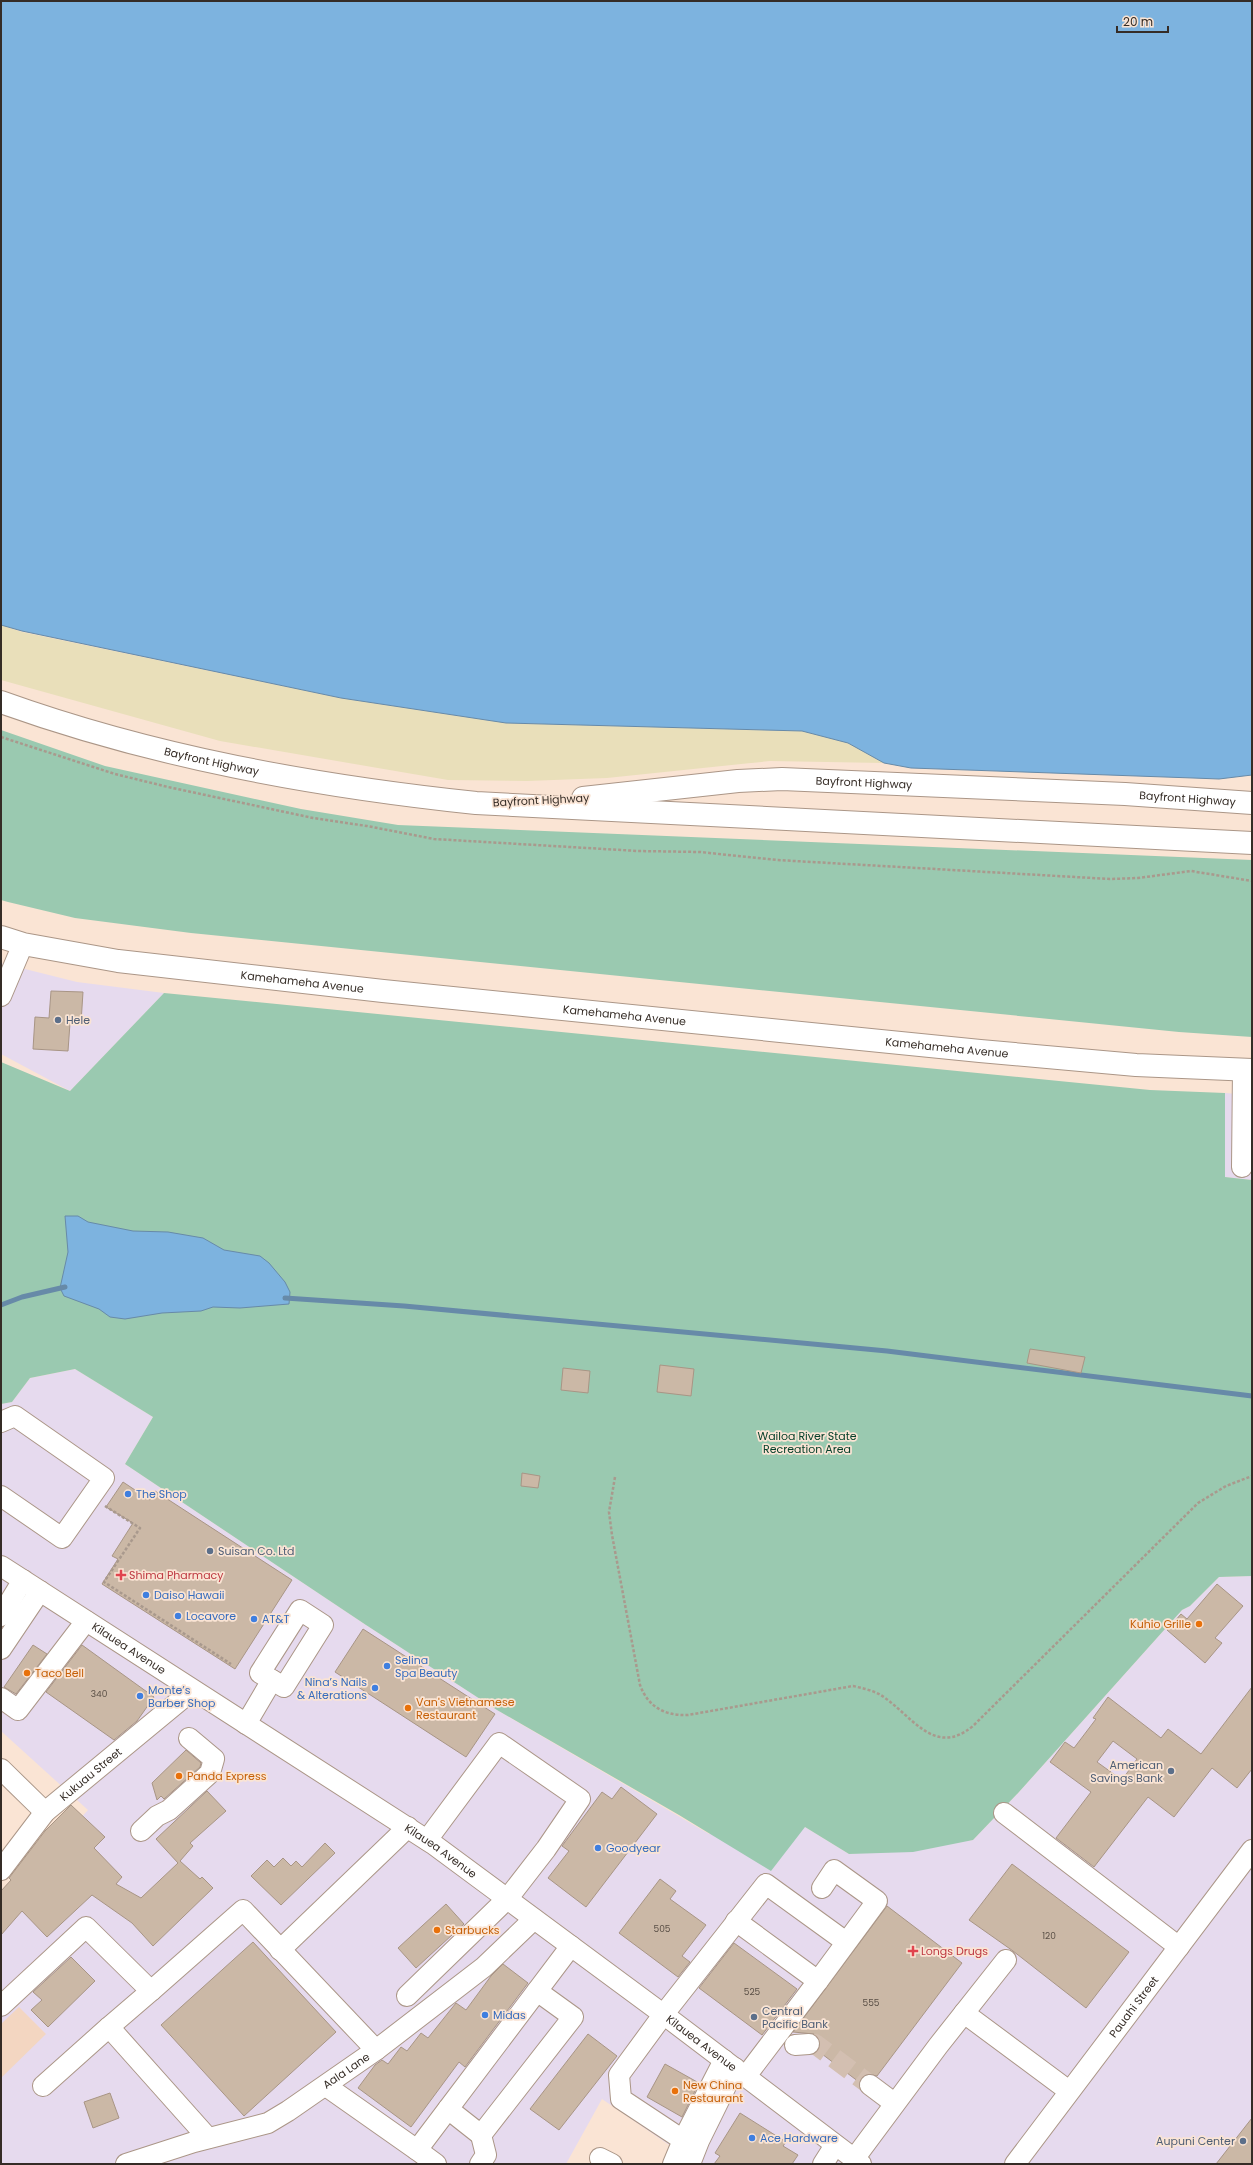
<svg xmlns="http://www.w3.org/2000/svg" width="1253" height="2165" font-family="Poppins,sans-serif">
  <style>
    .commercial { fill: #e6daee }
    .built { fill: #f3d6c1 }
    .green { fill: #9ac9b0 }
    .sand { fill: #e9dfba }
    .water { fill: #7db3df; stroke: #678aa8 }
    .lines { fill: none; stroke-linecap: round; stroke-linejoin: round }
    .stream { stroke: #678aa8; stroke-width: 5 }
    .building { fill: #cbb8a6; stroke: #a89585; fill-rule: evenodd }
    .minor-tunnel { stroke: #d3bfb1; stroke-width: 20; stroke-dasharray: 20 10; stroke-linecap: butt }
    .minor-casing { stroke: #ab9687; stroke-width: 22 }
    .major-casing { stroke: #ab9687; stroke-width: 24 }
    .path { stroke: #a9998d; stroke-width: 2.5; stroke-dasharray: 3 2; stroke-linecap: butt }
    .minor { stroke: #fff; stroke-width: 20 }
    .major { stroke: #fff; stroke-width: 22 }
    .service-dot { fill: #5c6f8a; stroke: #fae4d4; stroke-width: 1.5 }
    .shop-dot { fill: #3f7fe0; stroke: #fae4d4; stroke-width: 1.5 }
    .health-dot { fill: #e0444e; stroke: #fae4d4; stroke-width: 1.5 }
    .food-dot { fill: #e8710a; stroke: #fae4d4; stroke-width: 1.5 }
    .labels { text-anchor: middle; dominant-baseline: central; stroke-width: 3.5; stroke-linejoin: round; paint-order: stroke }
    .number-label { font-size: 9px; fill: #5a4f46 }
    .street-label { font-size: 11px; fill: #352c26; stroke: #fae4d4 }
    .service-label { font-size: 11px; fill: #4e5e75; stroke: #fae4d4; text-anchor: start }
    .park-label { font-size: 11px; fill: #07412b; stroke: #fae4d4 }
    .shop-label { font-size: 11px; fill: #366cbe; stroke: #fae4d4; text-anchor: start }
    .health-label { font-size: 11px; fill: #be3a42; stroke: #fae4d4; text-anchor: start }
    .food-label { font-size: 11px; fill: #c56008; stroke: #fae4d4; text-anchor: start }
  </style>
  <rect width="100%" height="100%" fill="#fae4d4"/>
  <!-- commercial -->
  <path class="commercial" d="M1 963 77 982 164 993 70 1091 1 1054Z
    M1225 1093 1252 1095V1180L1225 1177Z
    M75 1369 153 1417 125 1464 366 1625 497 1710 709 1834 805 1827 849 1854 973 1840 1019 1792 1182 1610 1190 1606 1219 1577 1252 1576V2164H681L684 2155 602 2099 566 2164H1V1906L88 1810 1 1731V1404L12 1402 30 1378Z"/>
  <!-- built -->
  <path class="built" d="M19 2007 46 2034 1 2078V2024Z"/>
  <!-- green -->
  <path class="green" d="M1 730 105 766 301 809 398 825 1252 860V1037L1179 1032 191 933 75 918 8 902 1 900Z
    M164 993 1150 1090 1225 1093V1177L1252 1180V1576L1219 1577 1190 1606 1182 1610 1019 1792 973 1840 913 1852 849 1854 805 1827 771 1871 679 1815 497 1710 366 1625 125 1464 153 1417 75 1369 30 1378 12 1402 1 1404V1062L70 1091Z"/>
  <!-- sand -->
  <path class="sand" d="M1 625 22 632 341 698 506 723 802 731 848 743 884 763 770 761 607 778 527 781 448 780 220 741 1 680Z"/>
  <!-- water -->
  <path class="water" d="M1 1H1252V775L1219 779 1193 778 911 768 884 763 848 743 802 731 506 723 341 698 22 631 1 625Z
    M65 1216H78L88 1222 133 1231 168 1232 203 1238 224 1250 260 1256 269 1263 285 1282 290 1292 289 1304 240 1308 213 1307 201 1311 162 1313 125 1319 110 1317 99 1309 64 1296 60 1288 68 1252Z"/>
  <g class="lines">
    <!-- stream -->
    <path class="stream" d="M285 1298 404 1306 887 1351 1252 1396
      M1 1305 22 1297 65 1287"/>
  </g>
  <!-- building -->
  <path class="building" d="M51 991 83 992 81 1023H70L68 1051 33 1049 35 1017 49 1018Z
    M1030 1349 1085 1357 1081 1373 1027 1363Z
    M660 1365 694 1369 691 1396 657 1392Z
    M563 1368 590 1371 588 1393 561 1390Z
    M522 1473 540 1476 538 1488 521 1486Z
    M123 1482 150 1500 155 1491 292 1580 235 1669 102 1584 118 1559 112 1556 133 1523 106 1507Z
    M1217 1584 1243 1606 1215 1638 1222 1643 1205 1663 1167 1630 1181 1614 1187 1619Z
    M363 1629 495 1714 466 1757 335 1672Z
    M33 1645 47 1654 16 1694 4 1687Z
    M82 1645 154 1697 137 1721 114 1740 46 1692Z
    M1252 1687V1769L1237 1788 1212 1768 1174 1817 1148 1797 1094 1867 1056 1838 1091 1792 1050 1762 1065 1742 1074 1748 1096 1719 1093 1718 1108 1697 1161 1738 1168 1729 1201 1754ZM1113 1741 1137 1759 1122 1780 1097 1762Z
    M186 1750 201 1763 200 1767 164 1799 161 1796 157 1800 152 1783Z
    M621 1787 657 1814 586 1907 548 1878 569 1851 562 1846 602 1792 612 1799Z
    M207 1791 226 1811 190 1843 193 1846 180 1861 200 1879 202 1877 213 1888 153 1946 132 1923 92 1895 47 1937 22 1911 1 1935V1891L11 1880 9 1878 45 1831 71 1805 105 1837 94 1848 122 1877 116 1884 141 1898 178 1863 156 1839Z
    M325 1843 335 1853 281 1905 251 1876 267 1860 274 1867 283 1858 291 1866 296 1861 302 1867Z
    M1012 1864 1129 1952 1086 2008 1013 1951 969 1920Z
    M660 1879 676 1891 670 1899 706 1925 682 1956 690 1962 678 1977 619 1933Z
    M446 1904 464 1924 416 1968 398 1948Z
    M887 1906 962 1963 877 2076 866 2074 859 2082 818 2051 820 2043 814 2034 793 2032Z
    M253 1942 336 2032 244 2116 161 2025Z
    M734 1943 797 1989 762 2035 699 1988Z
    M71 1957 95 1981 48 2027 31 2010 42 2000 33 1992Z
    M503 1964 528 1983 465 2067 459 2062 411 2127 358 2088 375 2065 382 2060 388 2064 401 2047 407 2051 421 2033 428 2038 456 2003 466 2010 491 1976Z
    M588 2034 617 2056 559 2130 530 2109Z
    M665 2064 699 2083 682 2117 647 2097Z
    M110 2093 119 2118 93 2128 84 2102Z
    M740 2113 786 2142 783 2146 798 2155 792 2164H714L720 2156 715 2153Z
    M1252 2118V2164H1216Z"/>
  <g class="lines">
    <!-- minor-tunnel -->
    <path class="minor-tunnel" d="M809 2044H815L870 2085"/>
    <!-- minor casing -->
    <g class="minor-casing">
      <g id="minor">
        <path d="M1 996 23 944"/>
        <path d="M1242 1167 1243 1069"/>
        <path d="M1 1422 15 1416 104 1478 62 1538 1 1496"/>
        <path id="s1" d="M1 1566 433 1844 671 2020 861 2164"/>
        <path d="M300 1610 323 1625 284 1687 260 1673Z"/>
        <path d="M1 1616 23 1580"/>
        <path d="M1 1649 40 1591"/>
        <path d="M1 1698 18 1710 86 1621"/>
        <path d="M246 1724 272 1680"/>
        <path d="M1 1769 45 1812"/>
        <path d="M1004 1813 1179 1947"/>
        <path d="M141 1831 157 1816 169 1810 210 1773 214 1759 189 1738"/>
        <path id="s2" d="M1 1870 45 1812 183 1698 191 1689"/>
        <path d="M736 1921 818 1981 746 2076"/>
        <path d="M280 1950 408 1827"/>
        <path d="M818 1981 877 1901 834 1870 822 1888"/>
        <path d="M151 1991 243 1910 376 2050"/>
        <path d="M407 1996 508 1898 546 1849 580 1799 499 1743 427 1840"/>
        <path d="M1 2006 86 1927 151 1991 109 2027"/>
        <path d="M964 2013 1069 2091"/>
        <path d="M795 2045 809 2044"/>
        <path d="M870 2085 894 2103"/>
        <path d="M43 2086 109 2027 208 2138"/>
        <path d="M326 2086 417 2150 571 1946"/>
        <path d="M448 2109 481 2135"/>
        <path d="M683 2140 621 2099 619 2075 663 2015 766 1884 846 1942"/>
        <path d="M417 2150 436 2164"/>
        <path d="M600 2158 612 2164"/>
        <path d="M854 2159 938 2046 1006 1960"/>
        <path id="s3" d="M126 2164 194 2142 268 2123 288 2111 376 2050 484 1967 534 1919"/>
        <path d="M480 2164 486 2155 481 2135 573 2017 537 1991"/>
        <path d="M673 2164 683 2140 724 2060"/>
        <path d="M690 2164 699 2141 735 2068"/>
        <path d="M823 2164 835 2145"/>
        <path id="s4" d="M1015 2164 1252 1850"/>
      </g>
    </g>
    <!-- major casing -->
    <g class="major-casing">
      <g id="major">
        <path id="s5" d="M1 702C154 757 315 786 476 803L1252 843"/>
        <path id="s6" d="M583 798 738 781 782 779 1125 794 1252 803"/>
        <path id="s7" d="M1 937 23 944 118 961 383 991 980 1051 1136 1065 1252 1070"/>
      </g>
    </g>
    <!-- path -->
    <path class="path" d="M1 737 115 774 168 787 313 818 367 826 434 839 638 851 700 852 777 860 1110 879 1138 878 1191 871 1252 881
      M615 1477 609 1512 612 1535 640 1685C648 1707 665 1716 688 1715L853 1686C862 1688 871 1690 879 1694 911 1713 933 1759 973 1726L1198 1503 1226 1486 1252 1476
      M105 1506 140 1528 104 1582 231 1664"/>
    <!-- minor -->
    <use href="#minor" class="minor"/>
    <!-- major -->
    <use href="#major" class="major"/>
  </g>
  <!-- markers -->
  <g class="service-dot">
    <circle cx="58" cy="1020" r="4"/>
    <circle cx="210" cy="1551" r="4"/>
    <circle cx="1171" cy="1771" r="4"/>
    <circle cx="754" cy="2017" r="4"/>
    <circle cx="1243" cy="2141" r="4"/>
  </g>
  <g class="shop-dot">
    <circle cx="128" cy="1494" r="4"/>
    <circle cx="146" cy="1595" r="4"/>
    <circle cx="178" cy="1616" r="4"/>
    <circle cx="254" cy="1619" r="4"/>
    <circle cx="387" cy="1666" r="4"/>
    <circle cx="375" cy="1688" r="4"/>
    <circle cx="140" cy="1696" r="4"/>
    <circle cx="598" cy="1848" r="4"/>
    <circle cx="485" cy="2015" r="4"/>
    <circle cx="752" cy="2138" r="4"/>
  </g>
  <g class="health-dot">
    <path d="M119 1569h4v4h4v4h-4v4h-4v-4h-4v-4h4z"/>
    <path d="M911 1945h4v4h4v4h-4v4h-4v-4h-4v-4h4z"/>
  </g>
  <g class="food-dot">
    <circle cx="1199" cy="1624" r="4"/>
    <circle cx="27" cy="1673" r="4"/>
    <circle cx="408" cy="1708" r="4"/>
    <circle cx="179" cy="1776" r="4"/>
    <circle cx="437" cy="1930" r="4"/>
    <circle cx="675" cy="2091" r="4"/>
  </g>
  <g class="labels">
    <!-- number labels -->
    <g class="number-label">
      <text x="99" y="1694">340</text>
      <text x="662" y="1929">505</text>
      <text x="1049" y="1936">120</text>
      <text x="752" y="1992">525</text>
      <text x="871" y="2003">555</text>
    </g>
    <!-- street labels -->
    <g class="street-label">
      <text stroke="none"><textPath href="#s5" startOffset="219">Bayfront Highway</textPath></text>
      <text stroke="none"><textPath href="#s6" startOffset="282">Bayfront Highway</textPath></text>
      <text stroke="none"><textPath href="#s6" startOffset="606">Bayfront Highway</textPath></text>
      <text transform="translate(541 800) rotate(-3)">Bayfront Highway</text>
      <text stroke="none"><textPath href="#s7" startOffset="305">Kamehameha Avenue</textPath></text>
      <text stroke="none"><textPath href="#s7" startOffset="629">Kamehameha Avenue</textPath></text>
      <text stroke="none"><textPath href="#s7" startOffset="953">Kamehameha Avenue</textPath></text>
      <text stroke="none"><textPath href="#s1" startOffset="152">Kilauea Avenue</textPath></text>
      <text stroke="none"><textPath href="#s2" startOffset="132">Kukuau Street</textPath></text>
      <text stroke="none"><textPath href="#s1" startOffset="524">Kilauea Avenue</textPath></text>
      <text stroke="none"><textPath href="#s4" startOffset="197">Pauahi Street</textPath></text>
      <text stroke="none"><textPath href="#s1" startOffset="848">Kilauea Avenue</textPath></text>
      <text stroke="none"><textPath href="#s3" startOffset="242">Aala Lane</textPath></text>
    </g>
    <!-- service labels -->
    <g class="service-label">
      <text x="66" y="1020">Hele</text>
      <text x="218" y="1551">Suisan Co. Ltd</text>
      <text x="1163" y="1765" text-anchor="end">American<tspan x="1163" dy="13">Savings Bank</tspan></text>
      <text x="762" y="2011">Central<tspan x="762" dy="13">Pacific Bank</tspan></text>
      <text x="1235" y="2141" text-anchor="end">Aupuni Center</text>
    </g>
    <!-- park labels -->
    <g class="park-label">
      <text x="807" y="1436">Wailoa River State<tspan x="807" dy="13">Recreation Area</tspan></text>
    </g>
    <!-- shop labels -->
    <g class="shop-label">
      <text x="136" y="1494">The Shop</text>
      <text x="154" y="1595">Daiso Hawaii</text>
      <text x="186" y="1616">Locavore</text>
      <text x="262" y="1619">AT&amp;T</text>
      <text x="395" y="1660">Selina<tspan x="395" dy="13">Spa Beauty</tspan></text>
      <text x="367" y="1682" text-anchor="end">Nina’s Nails<tspan x="367" dy="13">&amp; Alterations</tspan></text>
      <text x="148" y="1690">Monte’s<tspan x="148" dy="13">Barber Shop</tspan></text>
      <text x="606" y="1848">Goodyear</text>
      <text x="493" y="2015">Midas</text>
      <text x="760" y="2138">Ace Hardware</text>
    </g>
    <!-- health labels -->
    <g class="health-label">
      <text x="129" y="1575">Shima Pharmacy</text>
      <text x="921" y="1951">Longs Drugs</text>
    </g>
    <!-- food labels -->
    <g class="food-label">
      <text x="1191" y="1624" text-anchor="end">Kuhio Grille</text>
      <text x="35" y="1673">Taco Bell</text>
      <text x="416" y="1702">Van's Vietnamese<tspan x="416" dy="13">Restaurant</tspan></text>
      <text x="187" y="1776">Panda Express</text>
      <text x="445" y="1930">Starbucks</text>
      <text x="683" y="2085">New China<tspan x="683" dy="13">Restaurant</tspan></text>
    </g>
  </g>
  <!-- border -->
  <rect width="1253" height="2165" fill="none" stroke="#352c26" stroke-width="4"/>
  <!-- scale -->
  <path d="M1117 26v6h51v-6" fill="none" stroke="#352c26" stroke-width="2"/>
  <text x="1123" y="26" font-size="12" fill="#352c26" stroke="#fae4d4" stroke-width="3" paint-order="stroke">20 m</text>
</svg>
